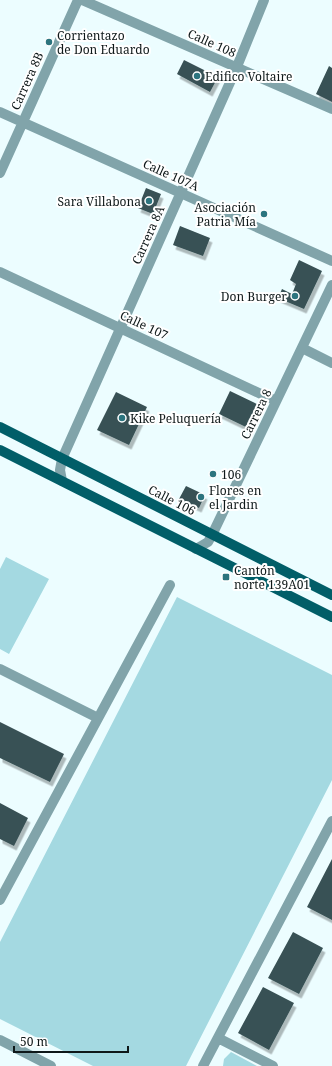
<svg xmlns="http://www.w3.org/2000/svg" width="332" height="1066" font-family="'Noto Serif',serif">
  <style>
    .green { fill: #a4d9e1 }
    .building { fill: #385154; filter: url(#shadow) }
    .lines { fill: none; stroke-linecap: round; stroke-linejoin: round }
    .minor { stroke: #81a4aa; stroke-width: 10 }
    .major { stroke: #015e68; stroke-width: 10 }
    .poi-dot { fill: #2c747e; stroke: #fff; stroke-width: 1.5 }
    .labels { text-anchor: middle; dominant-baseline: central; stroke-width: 4; stroke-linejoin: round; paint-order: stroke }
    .poi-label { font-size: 12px; fill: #0e1819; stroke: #fff; text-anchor: start }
    .street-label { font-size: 12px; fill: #0e1819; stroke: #fff }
  </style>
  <defs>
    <filter id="shadow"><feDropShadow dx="2.5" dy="4.5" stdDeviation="0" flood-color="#0004"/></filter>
  </defs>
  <rect width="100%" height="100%" fill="#ecfdff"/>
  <!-- green -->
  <path class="green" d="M6 557 49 579 9 654 0 649V569Z
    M177 597 332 675V780L186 1066H93L0 1019V942Z
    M231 1052 257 1066H223L224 1059Z"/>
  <!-- building -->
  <path class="building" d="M184 60 218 77 210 92 177 74Z
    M329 66 332 68V102L316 94Z
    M146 188 161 194 153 214 138 208Z
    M180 226 210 238 203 256 173 245Z
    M299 260 322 271 304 309 278 298 282 289 292 294 296 284 290 280Z
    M230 391 259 405 248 428 219 414Z
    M116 392 147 407 129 445 97 430Z
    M186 486 205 495 199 508 179 499Z
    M0 722 64 754 50 782 0 758Z
    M0 803 28 818 14 846 0 839Z
    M332 859V920L307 907Z
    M293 932 323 948 299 994 268 978Z
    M263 987 294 1003 269 1050 238 1033Z"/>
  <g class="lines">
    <!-- minor -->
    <path class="minor" d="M82 0 332 109
      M0 112 332 261
      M0 173 78 0
      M0 272 276 401
      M302 348 332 363
      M62 481 60 470 62 459 236 69 264 0
      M196 549 208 542 212 535 332 285
      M0 669 98 718
      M0 900 170 585
      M218 1038 273 1066
      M0 1040 51 1066
      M203 1066 332 821"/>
    <!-- major -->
    <path class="major" d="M0 427 332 595
      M0 450 332 617"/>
  </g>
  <!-- markers -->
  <g class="poi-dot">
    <circle cx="49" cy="42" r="4"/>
    <circle cx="197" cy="76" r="4"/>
    <circle cx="149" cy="201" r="4"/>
    <circle cx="264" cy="214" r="4"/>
    <circle cx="295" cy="296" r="4"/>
    <circle cx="122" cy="418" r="4"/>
    <circle cx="213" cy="474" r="4"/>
    <circle cx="201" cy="497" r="4"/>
    <rect x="222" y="573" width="8" height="8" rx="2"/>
  </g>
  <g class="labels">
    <!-- poi labels -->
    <g class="poi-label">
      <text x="57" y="35">Corrientazo<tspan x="57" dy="14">de Don Eduardo</tspan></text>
      <text x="205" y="76">Edifico Voltaire</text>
      <text x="141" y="201" text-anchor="end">Sara Villabona</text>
      <text x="256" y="207" text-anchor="end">Asociación<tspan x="256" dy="14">Patria Mía</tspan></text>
      <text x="287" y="296" text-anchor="end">Don Burger</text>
      <text x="130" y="418">Kike Peluquería</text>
      <text x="221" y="474">106</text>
      <text x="209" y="490">Flores en<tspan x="209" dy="14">el Jardin</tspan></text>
      <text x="234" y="570">Cantón<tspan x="234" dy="14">norte 139A01</tspan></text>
    </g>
    <!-- street labels -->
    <g class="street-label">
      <text transform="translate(212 43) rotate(24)">Calle 108</text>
      <text transform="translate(27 81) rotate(-66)">Carrera 8B</text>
      <text transform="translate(171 175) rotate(24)">Calle 107A</text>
      <text transform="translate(148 235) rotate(-66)">Carrera 8A</text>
      <text transform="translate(144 325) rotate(25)">Calle 107</text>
      <text transform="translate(256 414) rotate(-64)">Carrera 8</text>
      <text transform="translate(172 500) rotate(27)">Calle 106</text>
    </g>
  </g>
  <!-- scale -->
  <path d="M14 1046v6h114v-6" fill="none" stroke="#0e1819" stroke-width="2"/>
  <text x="20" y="1046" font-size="12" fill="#0e1819" stroke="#ffffff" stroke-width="3" paint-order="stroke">50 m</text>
</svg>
